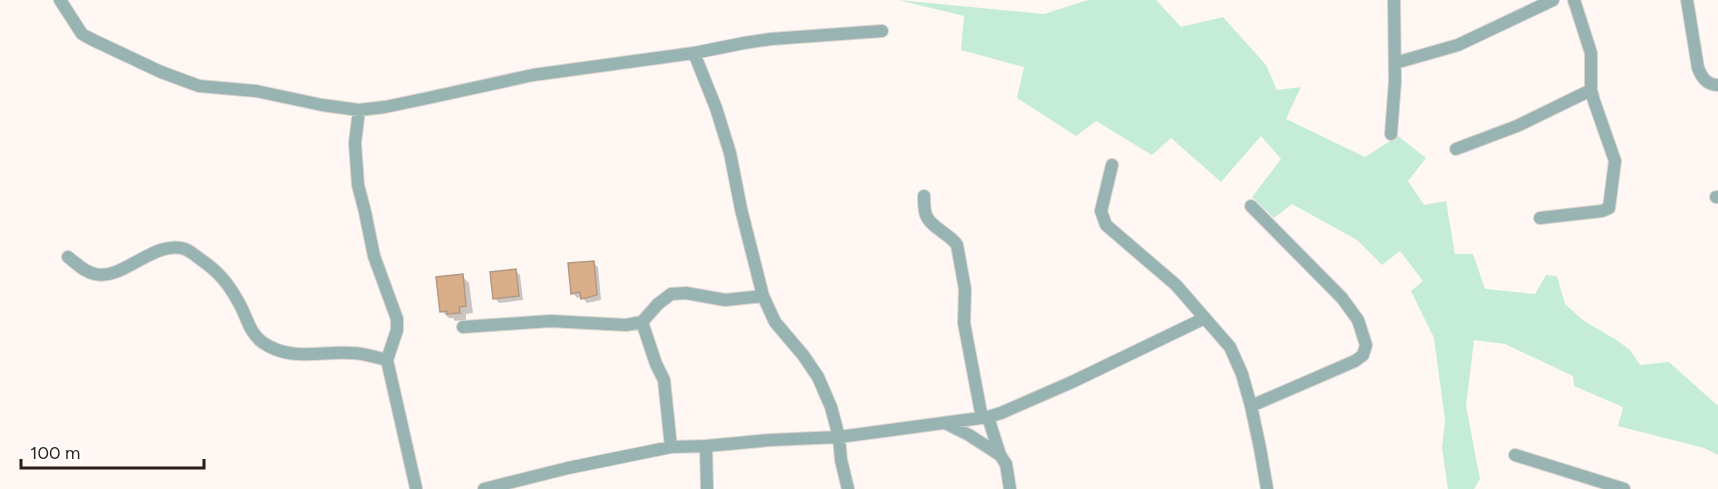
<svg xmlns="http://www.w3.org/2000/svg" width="1718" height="489" font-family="Figtree,sans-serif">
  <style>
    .green { fill: #c5ecd8 }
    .shadow { fill: #0003 }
    .building { fill: #d9ae89; stroke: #b49982; stroke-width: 1.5 }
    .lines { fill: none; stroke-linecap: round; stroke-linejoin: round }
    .street-casing { stroke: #dcd4d0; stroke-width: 14 }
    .street { stroke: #97b4b2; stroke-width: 12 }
  </style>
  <rect width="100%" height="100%" fill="#fef7f3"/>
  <!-- green -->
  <path class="green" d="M898 0 1044 14 1088 0H1156L1181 27 1223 17 1266 65 1277 90 1301 87 1286 119 1365 157 1398 136 1426 158 1408 181 1424 205 1446 201 1455 254H1473L1485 289 1535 294 1546 275 1557 276 1565 304 1584 321 1618 341 1630 350 1640 365 1669 362 1718 406V455L1704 448 1618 426 1623 407 1574 386 1573 376 1505 344 1474 340 1466 406 1480 479 1474 489H1448L1442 448 1445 420 1434 338 1411 291 1423 281 1400 251 1382 265 1357 240 1292 204 1274 218 1252 197 1281 159 1261 136 1221 182 1171 138 1152 155 1096 121 1076 136 1017 98 1024 67 961 50 964 16Z"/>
  <!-- shadow -->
  <path class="shadow" d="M593 263 598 267 601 300 587 303 582 297 577 298 573 293Z
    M515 271 520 275 523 300 499 303 495 298Z
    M462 276 469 283 473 313 466 314V320L455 321 453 318H449L441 311Z"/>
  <!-- building -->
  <path class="building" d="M594 261 597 295 581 299 580 292 571 294 568 263Z
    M516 269 519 296 493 299 490 272Z
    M463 274 466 306 459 307 460 313 447 314V311L440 312 436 277Z"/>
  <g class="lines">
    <!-- street casing -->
    <g class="street-casing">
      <path id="street" d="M60 0 82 34 91 39 161 72 199 86 256 91 322 105 359 110 385 107 428 98 533 75 694 53 744 43 771 39 882 31
        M1687 0 1698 68C1702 78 1707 85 1718 85
        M694 53 716 108 730 153 741 209 763 296 775 322 803 355 818 377 831 407 839 437 841 460 848 489
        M1395 63 1458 45 1553 0
        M359 110 355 143 358 185 365 212 374 256 397 319V330L387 360 416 488
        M1391 134 1395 81 1394 0
        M1456 149 1517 126 1591 90
        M1112 165 1101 211 1106 225 1176 285 1230 347 1242 374 1251 406 1260 448 1267 489
        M924 196C924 202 924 210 926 215 931 228 950 234 957 245L965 289 964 323 982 418
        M1716 197H1718
        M1251 206 1342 298 1358 320 1366 345 1363 355 1355 361 1251 406
        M1540 218 1602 211 1609 208 1615 161 1594 101 1591 90V53L1574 0
        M68 257C76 263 84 272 95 274 123 281 154 239 185 249 190 251 196 256 200 259 219 272 228 283 239 303 247 317 249 332 262 342 290 362 320 351 351 353 364 353 375 357 387 360
        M642 322 658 304 671 294 686 293 725 300 763 296
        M463 327 550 321 626 325 642 322 656 364 664 380 671 447
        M988 417 1000 455 1006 464 1010 489
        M945 423 969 435 1000 455
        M706 446 707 489
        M1515 455 1624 489
        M484 489 568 468 671 447 706 446 771 440 839 437 988 417 1001 413 1072 382 1205 318"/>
    </g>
    <!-- street -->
    <use href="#street" class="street"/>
  </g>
  <!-- scale -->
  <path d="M21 459v9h183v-9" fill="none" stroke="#2a1e17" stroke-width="3"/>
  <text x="30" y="459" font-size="18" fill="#2a1e17" stroke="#ffffff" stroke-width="4.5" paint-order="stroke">100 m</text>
</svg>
